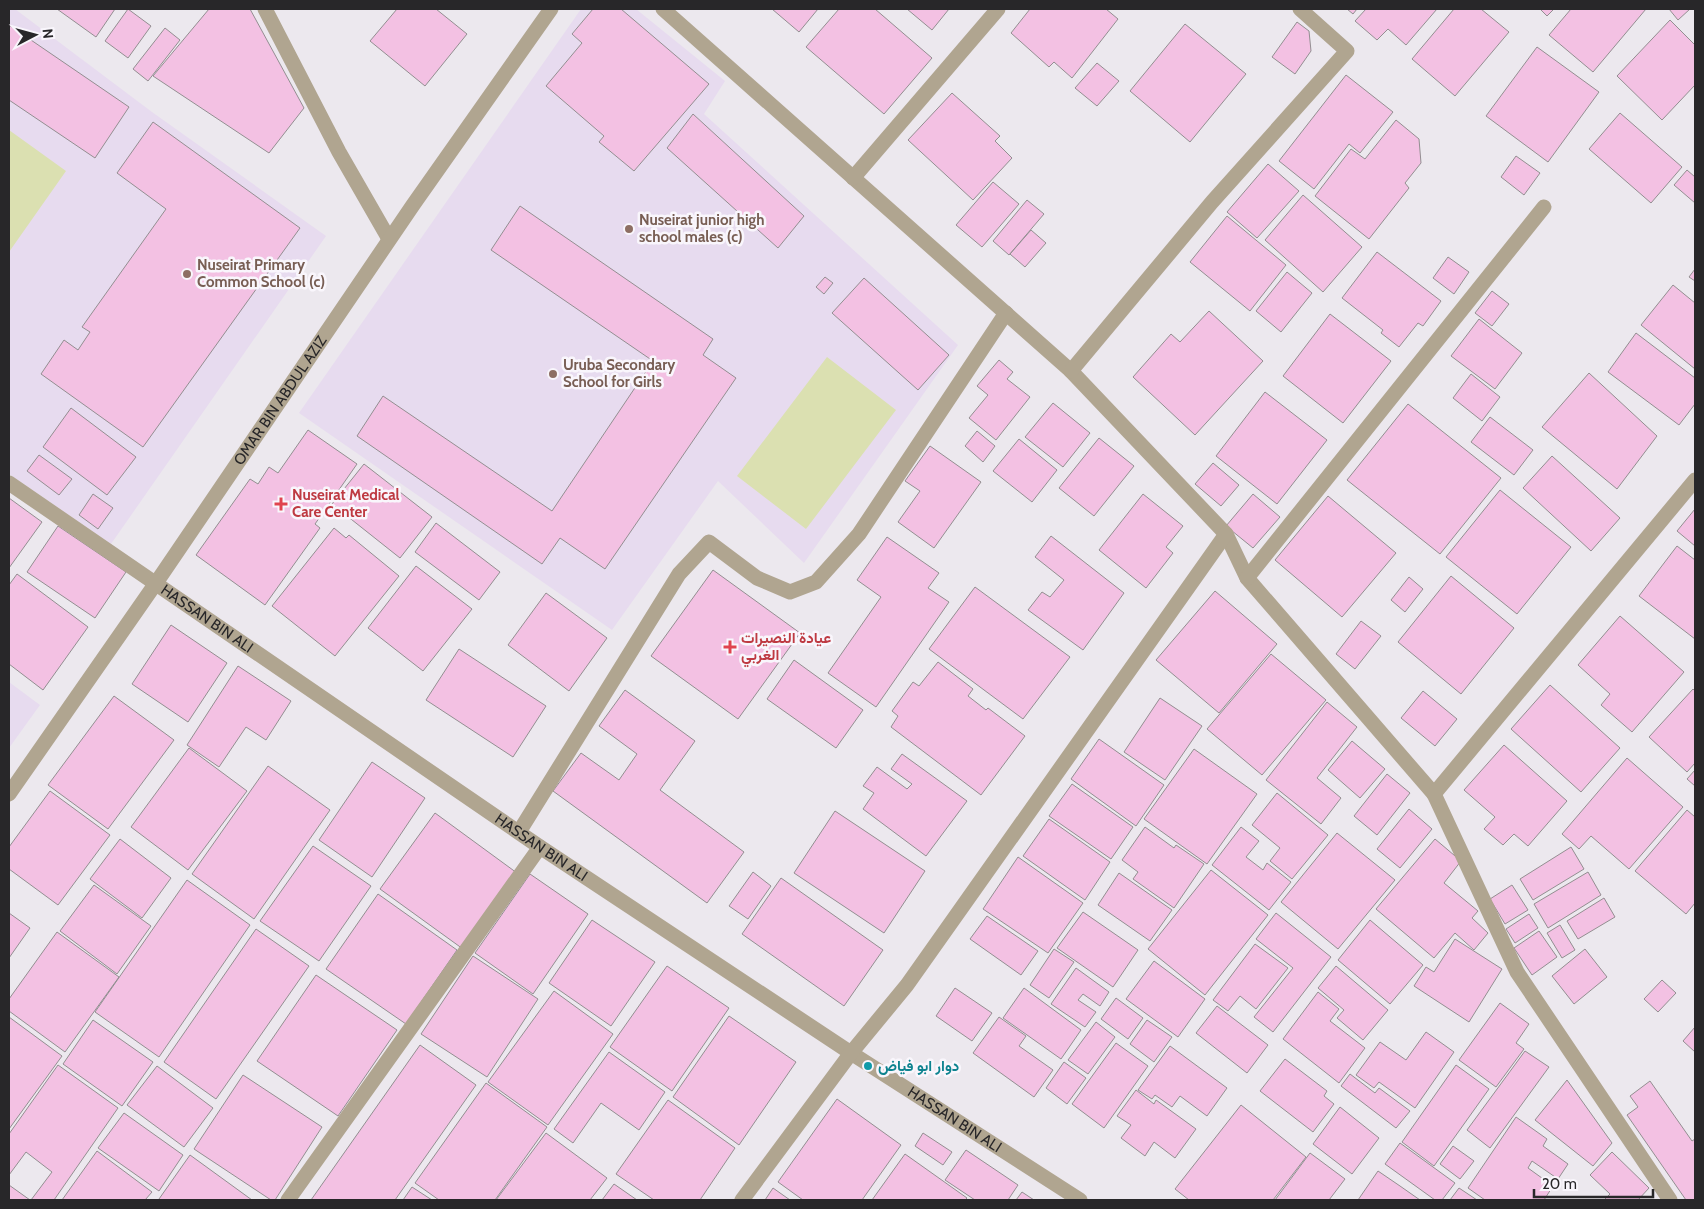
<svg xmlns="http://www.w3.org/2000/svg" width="1704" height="1209" font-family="Cabin,Vazirmatn,sans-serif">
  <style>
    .education { fill: #e7dbef }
    .green { fill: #dbe0b1 }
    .building { fill: #f3c1e3; stroke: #938e91 }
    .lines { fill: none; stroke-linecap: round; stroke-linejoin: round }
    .minor { stroke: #b0a590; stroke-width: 15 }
    .education-dot { fill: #8d6e63; stroke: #f9f6fc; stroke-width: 2 }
    .health-dot { fill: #e0444e; stroke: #f9f6fc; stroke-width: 2 }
    .culture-dot { fill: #0f9aa8; stroke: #f9f6fc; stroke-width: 2 }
    .labels { text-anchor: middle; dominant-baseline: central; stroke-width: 5; stroke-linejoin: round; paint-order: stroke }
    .education-label { font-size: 15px; font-weight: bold; fill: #785e54; stroke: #f9f6fc; text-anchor: start }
    .street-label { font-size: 15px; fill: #282729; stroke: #f9f6fc }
    .health-label { font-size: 15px; font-weight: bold; fill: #be3a42; stroke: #f9f6fc; text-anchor: start }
    .culture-label { font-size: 15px; font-weight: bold; fill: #0d838f; stroke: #f9f6fc; text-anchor: start }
  </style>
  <rect width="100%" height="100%" fill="#ece8ee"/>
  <!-- education -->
  <path class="education" d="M9 9H15L152 112 326 236 111 544 9 474Z
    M581 9H636L725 81 704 114 958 345 804 563 718 481 612 630 299 413Z
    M9 682 40 705 9 748Z"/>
  <!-- green -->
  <path class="green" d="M9 130 66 171 9 252Z
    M827 357 896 410 806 529 737 476Z"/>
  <!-- building -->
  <path class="building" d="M57 9H115L96 37Z
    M128 9 151 26 128 58 105 41Z
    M209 9H250L304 108 269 153 153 76Z
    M397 9H436L467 34 425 86 370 41Z
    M593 9H621L709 84 634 171 599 142 604 136 546 86 582 43 572 34Z
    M772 9H818L799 32Z
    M839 9H875L932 58 884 114 806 47Z
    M907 9H949L932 30Z
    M1030 9H1106L1118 19 1072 78 1054 62 1049 67 1011 33Z
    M1347 9H1357L1353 14Z
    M1366 9H1437L1406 45 1388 29 1377 40 1355 21Z
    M1454 9H1481L1509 32 1455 96 1412 59Z
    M1540 9H1554L1547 16Z
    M1571 9H1646L1593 72 1549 35Z
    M1669 9H1690L1678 20Z
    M1670 20 1695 45V85L1662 120 1617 76Z
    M1297 22 1309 31 1311 51 1295 74 1272 57Z
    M1185 24 1246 74 1190 142 1130 91Z
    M9 25 129 107 95 158 9 100Z
    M165 28 180 40 148 81 133 69Z
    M1537 47 1599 92 1548 162 1486 116Z
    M1097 63 1119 81 1097 106 1075 88Z
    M1346 75 1393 112 1360 153 1349 144 1314 189 1279 161Z
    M952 93 1000 136 995 141 1012 158 973 200 908 140Z
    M1620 113 1682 167 1651 203 1589 149Z
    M693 114 804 216 778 248 667 148Z
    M1396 120 1419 139 1421 163 1405 183 1409 188 1369 239 1315 196 1351 149 1365 159Z
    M153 122 300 228 143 447 41 374 64 340 78 350 90 332 82 327 166 209 117 173Z
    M1516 156 1540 173 1524 195 1501 177Z
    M1268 164 1299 191 1257 238 1227 212Z
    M1687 170 1695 177V203L1674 185Z
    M993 182 1019 204 982 247 956 225Z
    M1303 195 1362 247 1323 292 1265 240Z
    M1027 200 1044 214 1009 255 993 241Z
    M520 206 713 339 703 355 736 378 605 569 560 538 542 564 357 436 383 396 552 511 653 361 491 250Z
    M1227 216 1286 265 1250 311 1190 262Z
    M1031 230 1046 243 1025 267 1010 254Z
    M1377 252 1441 301 1423 326 1418 323 1399 347 1381 333 1383 330 1342 298Z
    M1448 257 1469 272 1454 294 1433 278Z
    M1695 269V281L1689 277Z
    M1287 272 1312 293 1281 332 1256 311Z
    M825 277 833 283 824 294 816 287Z
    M864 278 949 355 918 390 832 313Z
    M1673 285 1695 303V369L1641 325Z
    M1492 291 1509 304 1492 326 1475 313Z
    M1209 311 1263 361 1195 435 1133 377 1171 334 1180 342Z
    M1330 314 1391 361 1343 423 1283 376Z
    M1479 319 1522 353 1495 389 1451 356Z
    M1636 333 1695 378V404L1679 425 1608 372Z
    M999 360 1013 372 1007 379 1030 397 996 440 969 418 988 395 977 386Z
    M1589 373 1657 436 1617 489 1542 427Z
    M1471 374 1500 397 1482 421 1453 398Z
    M1265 392 1327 440 1277 504 1216 456Z
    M1053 403 1090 433 1063 467 1025 437Z
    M1408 404 1501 478 1440 554 1347 480Z
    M71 408 136 457 107 495 43 447Z
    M1490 417 1533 450 1514 475 1471 442Z
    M308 430 357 464 315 524 320 528 265 605 196 555 250 479 258 484 269 467 278 473Z
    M977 431 995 446 983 462 965 446Z
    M1099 438 1134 466 1094 516 1059 488Z
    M1019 439 1057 470 1032 502 993 471Z
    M930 446 981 482 934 548 898 522 920 491 905 481Z
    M39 455 72 479 59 495 27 471Z
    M1552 456 1620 518 1591 551 1523 488Z
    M1213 463 1239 485 1221 506 1195 484Z
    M364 464 432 517 400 558 332 504Z
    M1500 490 1571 547 1517 614 1446 557Z
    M93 494 113 508 98 529 79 515Z
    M1143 494 1183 526 1166 547 1173 553 1146 588 1099 550Z
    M1253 494 1280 517 1253 548 1226 526Z
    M1328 496 1396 553 1342 617 1275 560Z
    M9 498 42 522 9 568Z
    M1695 509V546L1677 531Z
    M436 523 500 572 479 600 415 552Z
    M58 526 126 572 95 618 27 572Z
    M334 528 346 538 349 535 399 576 335 656 272 606Z
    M1051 536 1124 593 1083 650 1028 610 1042 592 1050 597 1064 580 1035 557Z
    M887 537 939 573 928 588 949 602 876 707 828 673 881 597 857 580Z
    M1677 546 1695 560V639L1639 596Z
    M416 566 472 609 423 671 368 628Z
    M713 570 800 633 738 719 651 656Z
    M17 574 88 627 43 690 9 664V585Z
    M1451 576 1514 628 1461 694 1398 642Z
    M1409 577 1423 589 1405 612 1391 600Z
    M975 587 1070 657 1023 719 929 649Z
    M1215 591 1277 644 1219 713 1156 660Z
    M546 593 607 638 569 691 508 645Z
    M1620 616 1684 672 1632 732 1601 705 1610 694 1578 665Z
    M1361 621 1381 636 1355 669 1336 654Z
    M171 625 227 663 188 722 132 684Z
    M459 649 546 706 513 757 426 700Z
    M1271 654 1326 700 1262 775 1207 729Z
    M794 660 863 710 836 748 767 699Z
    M938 662 973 689 968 696 986 710 988 708 1025 736 981 795 891 727 898 716 892 711 913 682 919 686Z
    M238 666 291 701 266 740 246 727 219 767 187 745Z
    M1550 685 1620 748 1581 792 1511 729Z
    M1693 689 1695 691V763L1687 772 1649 737Z
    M625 690 695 741 660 790 744 852 707 903 553 791 581 753 619 780 637 754 599 726Z
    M1423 691 1457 719 1435 746 1401 718Z
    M114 696 174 740 108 829 48 785Z
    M1160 698 1202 726 1165 780 1124 752Z
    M1327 702 1357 727 1317 778 1341 798 1321 824 1266 780Z
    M1099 739 1164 785 1136 826 1071 779Z
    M1352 741 1385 769 1360 798 1328 770Z
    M1504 745 1567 801 1528 846 1514 834 1503 845 1484 829 1495 817 1464 790Z
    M189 748 247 791 188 870 131 827Z
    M1194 749 1257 794 1207 864 1144 819Z
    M902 754 967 801 926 856 863 809 874 793 863 786 877 767 907 789 912 784 891 769Z
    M1627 758 1683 807 1629 869 1591 836 1579 849 1562 834Z
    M372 762 425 798 372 877 319 840Z
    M268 766 330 810 254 919 192 874Z
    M1695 770V786L1687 779Z
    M1387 774 1410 793 1377 835 1354 816Z
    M1072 784 1133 827 1111 859 1049 816Z
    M50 791 110 835 58 905 9 869V847Z
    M1277 793 1328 835 1292 879 1270 861 1280 848 1252 825Z
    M1409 809 1432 829 1400 868 1377 849Z
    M1687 810 1695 817V903L1686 914 1635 871Z
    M835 811 925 871 884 933 794 873Z
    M435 813 517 873 463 949 380 889Z
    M1049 819 1110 862 1085 900 1023 856Z
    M1145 827 1174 848 1176 845 1204 864 1174 908 1133 879 1138 872 1122 860Z
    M1241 827 1259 841 1246 857 1263 870 1267 863 1291 882 1269 910 1212 865Z
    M1337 833 1395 880 1338 949 1281 902Z
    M120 839 171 878 142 918 90 879Z
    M1435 839 1461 861 1444 883 1478 911 1472 918 1488 933 1474 950 1455 933 1434 958 1376 909Z
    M313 846 371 886 319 961 260 921Z
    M1571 847 1584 869 1533 900 1520 879Z
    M1018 857 1083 903 1048 953 983 909Z
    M1211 870 1268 915 1205 995 1148 949Z
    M753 872 771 886 748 919 729 906Z
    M1588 872 1601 895 1548 928 1534 904Z
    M1119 873 1172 910 1150 941 1098 905Z
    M530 874 588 914 533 994 475 953Z
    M781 878 883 950 844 1006 742 934Z
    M187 880 250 925 159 1057 95 1012Z
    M94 885 151 926 117 974 60 931Z
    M1512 885 1528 910 1505 924 1490 899Z
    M378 894 457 950 406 1024 326 969Z
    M1604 898 1615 917 1578 939 1567 921Z
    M1083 912 1138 950 1113 987 1057 948Z
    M9 913 30 928 9 958Z
    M1276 913 1331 957 1273 1032 1254 1017 1293 968 1256 939Z
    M1529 914 1538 928 1515 943 1506 929Z
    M987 916 1038 951 1021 975 970 939Z
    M592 920 655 962 611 1026 549 983Z
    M1370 920 1423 965 1390 1004 1338 960Z
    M1560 925 1575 950 1562 958 1547 933Z
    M256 929 309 966 216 1099 164 1062Z
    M1539 931 1557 957 1532 975 1514 948Z
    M57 932 119 977 65 1052 9 1011V999Z
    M1455 939 1502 969 1469 1022 1414 986 1426 967 1434 972Z
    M1255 944 1288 968 1256 1009 1240 996 1228 1011 1213 1000Z
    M1054 949 1074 962 1049 998 1030 985Z
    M1585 949 1607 977 1574 1004 1552 976Z
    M473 956 538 999 487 1077 421 1034Z
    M1154 961 1205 999 1178 1037 1126 999Z
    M667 966 729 1008 672 1091 610 1047Z
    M1336 966 1388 1010 1363 1040 1337 1018 1344 1010 1318 988Z
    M1076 968 1109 992 1100 1006 1083 994 1078 1000 1096 1012 1085 1027 1051 1004Z
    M316 975 397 1030 338 1116 257 1061Z
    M1662 980 1676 993 1658 1012 1644 999Z
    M955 988 992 1013 972 1041 936 1016Z
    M1024 988 1081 1030 1061 1059 1003 1018Z
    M554 991 613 1034 548 1125 488 1082Z
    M1318 992 1339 1009 1330 1021 1365 1048 1339 1083 1283 1039Z
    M1116 998 1143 1018 1128 1039 1101 1019Z
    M1500 1003 1529 1024 1516 1043 1524 1049 1496 1087 1459 1060Z
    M1217 1006 1268 1045 1247 1073 1196 1033Z
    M729 1016 796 1062 739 1145 673 1097Z
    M9 1017 62 1056 9 1129Z
    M999 1017 1026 1036 1019 1046 1053 1070 1034 1097 973 1053Z
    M93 1020 153 1062 122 1106 63 1064Z
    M1147 1020 1172 1037 1154 1062 1130 1044Z
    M1096 1022 1115 1037 1088 1074 1068 1060Z
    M1695 1027V1052L1683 1041Z
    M1426 1032 1454 1052 1415 1108 1379 1082 1374 1088 1356 1075 1380 1042 1406 1060Z
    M1116 1043 1148 1066 1104 1128 1072 1104Z
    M420 1045 476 1085 395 1200H311Z
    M1170 1046 1227 1088 1207 1116 1180 1096 1172 1107 1155 1095 1152 1099 1138 1090Z
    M1525 1051 1549 1067 1490 1148 1467 1130Z
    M609 1052 665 1092 639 1130 601 1103 573 1143 554 1129Z
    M1285 1059 1327 1091 1324 1096 1334 1104 1313 1132 1260 1091Z
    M1064 1062 1086 1078 1067 1104 1046 1088Z
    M58 1065 118 1108 54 1200H31L52 1172 26 1152 9 1175V1134Z
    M1456 1065 1489 1089 1434 1166 1402 1142Z
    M157 1066 213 1108 184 1147 127 1105Z
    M1350 1074 1375 1093 1379 1088 1410 1111 1396 1128 1341 1086Z
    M243 1075 322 1127 275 1200H271L194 1149Z
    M1567 1080 1612 1143 1593 1166 1535 1120Z
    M1650 1081 1692 1141 1695 1139V1200H1686L1627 1115 1638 1107 1630 1096Z
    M486 1083 547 1127 495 1200H439L415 1183Z
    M1136 1090 1154 1104 1156 1100 1196 1129 1175 1158 1154 1142 1145 1156 1121 1138 1131 1125 1117 1116Z
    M837 1099 901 1145 862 1200H803L778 1182Z
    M668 1100 735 1148 700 1200H654L616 1174Z
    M1241 1105 1306 1157 1273 1200H1189L1175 1189Z
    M1340 1107 1379 1138 1352 1174 1313 1144Z
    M124 1113 183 1155 159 1191 98 1148Z
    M1516 1117 1547 1139 1543 1146 1568 1164 1558 1179 1532 1161 1528 1168 1553 1186 1544 1200H1485L1468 1188Z
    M546 1133 607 1178 590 1200H496Z
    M923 1133 952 1152 943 1165 915 1146Z
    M1400 1143 1455 1183 1442 1200H1435L1385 1164Z
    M1453 1146 1474 1161 1460 1179 1440 1164Z
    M966 1150 1018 1185 1008 1200H975L945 1180Z
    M97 1151 152 1192 145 1200H62Z
    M1612 1152 1649 1188 1638 1200H1604L1610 1194 1590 1175Z
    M1310 1153 1345 1179 1329 1200H1275Z
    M905 1154 967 1198 965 1200H872Z
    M190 1155 252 1200H160L159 1199Z
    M1378 1171 1400 1186 1420 1200H1358Z
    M614 1184 637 1200H602Z
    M9 1185 30 1200H9Z
    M412 1187 432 1200H403Z
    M773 1188 790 1200H765Z
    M1459 1188 1477 1200H1450Z
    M1022 1192 1034 1200H1016Z"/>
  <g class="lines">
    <!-- minor -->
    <g class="minor">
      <path d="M265 9 339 152 389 239"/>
      <path d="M663 9 1071 371 1226 534 1247 578 1434 794 1517 972 1670 1200"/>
      <path d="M853 178 998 9"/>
      <path d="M1071 371 1212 202 1347 51 1300 9"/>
      <path id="s1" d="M9 483 540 847 851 1053 1080 1200"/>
      <path d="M1247 578 1544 207"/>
      <path id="s2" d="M9 794 156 583 413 205 551 9"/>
      <path d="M1434 794 1695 480"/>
      <path d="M519 832 679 574 709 542 757 578 790 592 816 582 859 534 1006 313"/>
      <path d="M288 1200 540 847"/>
      <path d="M742 1200 851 1053 907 985 1226 534"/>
    </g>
  </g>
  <!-- markers -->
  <g class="education-dot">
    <circle cx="629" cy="229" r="5"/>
    <circle cx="187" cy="274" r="5"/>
    <circle cx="553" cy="374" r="5"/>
  </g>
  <g class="health-dot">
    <path d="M278.5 496.5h5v5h5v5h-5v5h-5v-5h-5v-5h5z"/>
    <path d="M727.5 639.5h5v5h5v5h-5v5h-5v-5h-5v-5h5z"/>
  </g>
  <circle class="culture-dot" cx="868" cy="1066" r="5"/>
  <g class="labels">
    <!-- education labels -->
    <g class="education-label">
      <text x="639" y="220">Nuseirat junior high<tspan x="639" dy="17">school males (c)</tspan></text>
      <text x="197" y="265">Nuseirat Primary<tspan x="197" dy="17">Common School (c)</tspan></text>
      <text x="563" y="365">Uruba Secondary<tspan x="563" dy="17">School for Girls</tspan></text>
    </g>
    <!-- street labels -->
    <g class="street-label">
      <text stroke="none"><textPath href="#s2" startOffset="478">OMAR BIN ABDUL AZIZ</textPath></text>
      <text stroke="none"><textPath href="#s1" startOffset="240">HASSAN BIN ALI</textPath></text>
      <text stroke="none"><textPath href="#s1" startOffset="645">HASSAN BIN ALI</textPath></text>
      <text stroke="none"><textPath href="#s1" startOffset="1140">HASSAN BIN ALI</textPath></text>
    </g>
    <!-- health labels -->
    <g class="health-label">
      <text x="292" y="495">Nuseirat Medical<tspan x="292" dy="17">Care Center</tspan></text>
      <text x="741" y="638">عيادة النصيرات<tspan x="741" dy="17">الغربي</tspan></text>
    </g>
    <!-- culture labels -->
    <g class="culture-label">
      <text x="878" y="1066">دوار ابو فياض</text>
    </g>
  </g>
  <!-- border -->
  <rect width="1704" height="1209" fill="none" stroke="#282729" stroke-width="20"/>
  <!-- north arrow -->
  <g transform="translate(35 35) rotate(84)" stroke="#f9f6fc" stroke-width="4" paint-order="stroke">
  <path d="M0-4L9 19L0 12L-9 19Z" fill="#282729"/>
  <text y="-8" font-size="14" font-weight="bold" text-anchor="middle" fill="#282729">N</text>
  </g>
  <!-- scale -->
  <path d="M1534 1189v8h119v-8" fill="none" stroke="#282729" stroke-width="2.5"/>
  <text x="1542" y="1189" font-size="15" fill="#282729" stroke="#f9f6fc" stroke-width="4" paint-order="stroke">20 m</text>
</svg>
